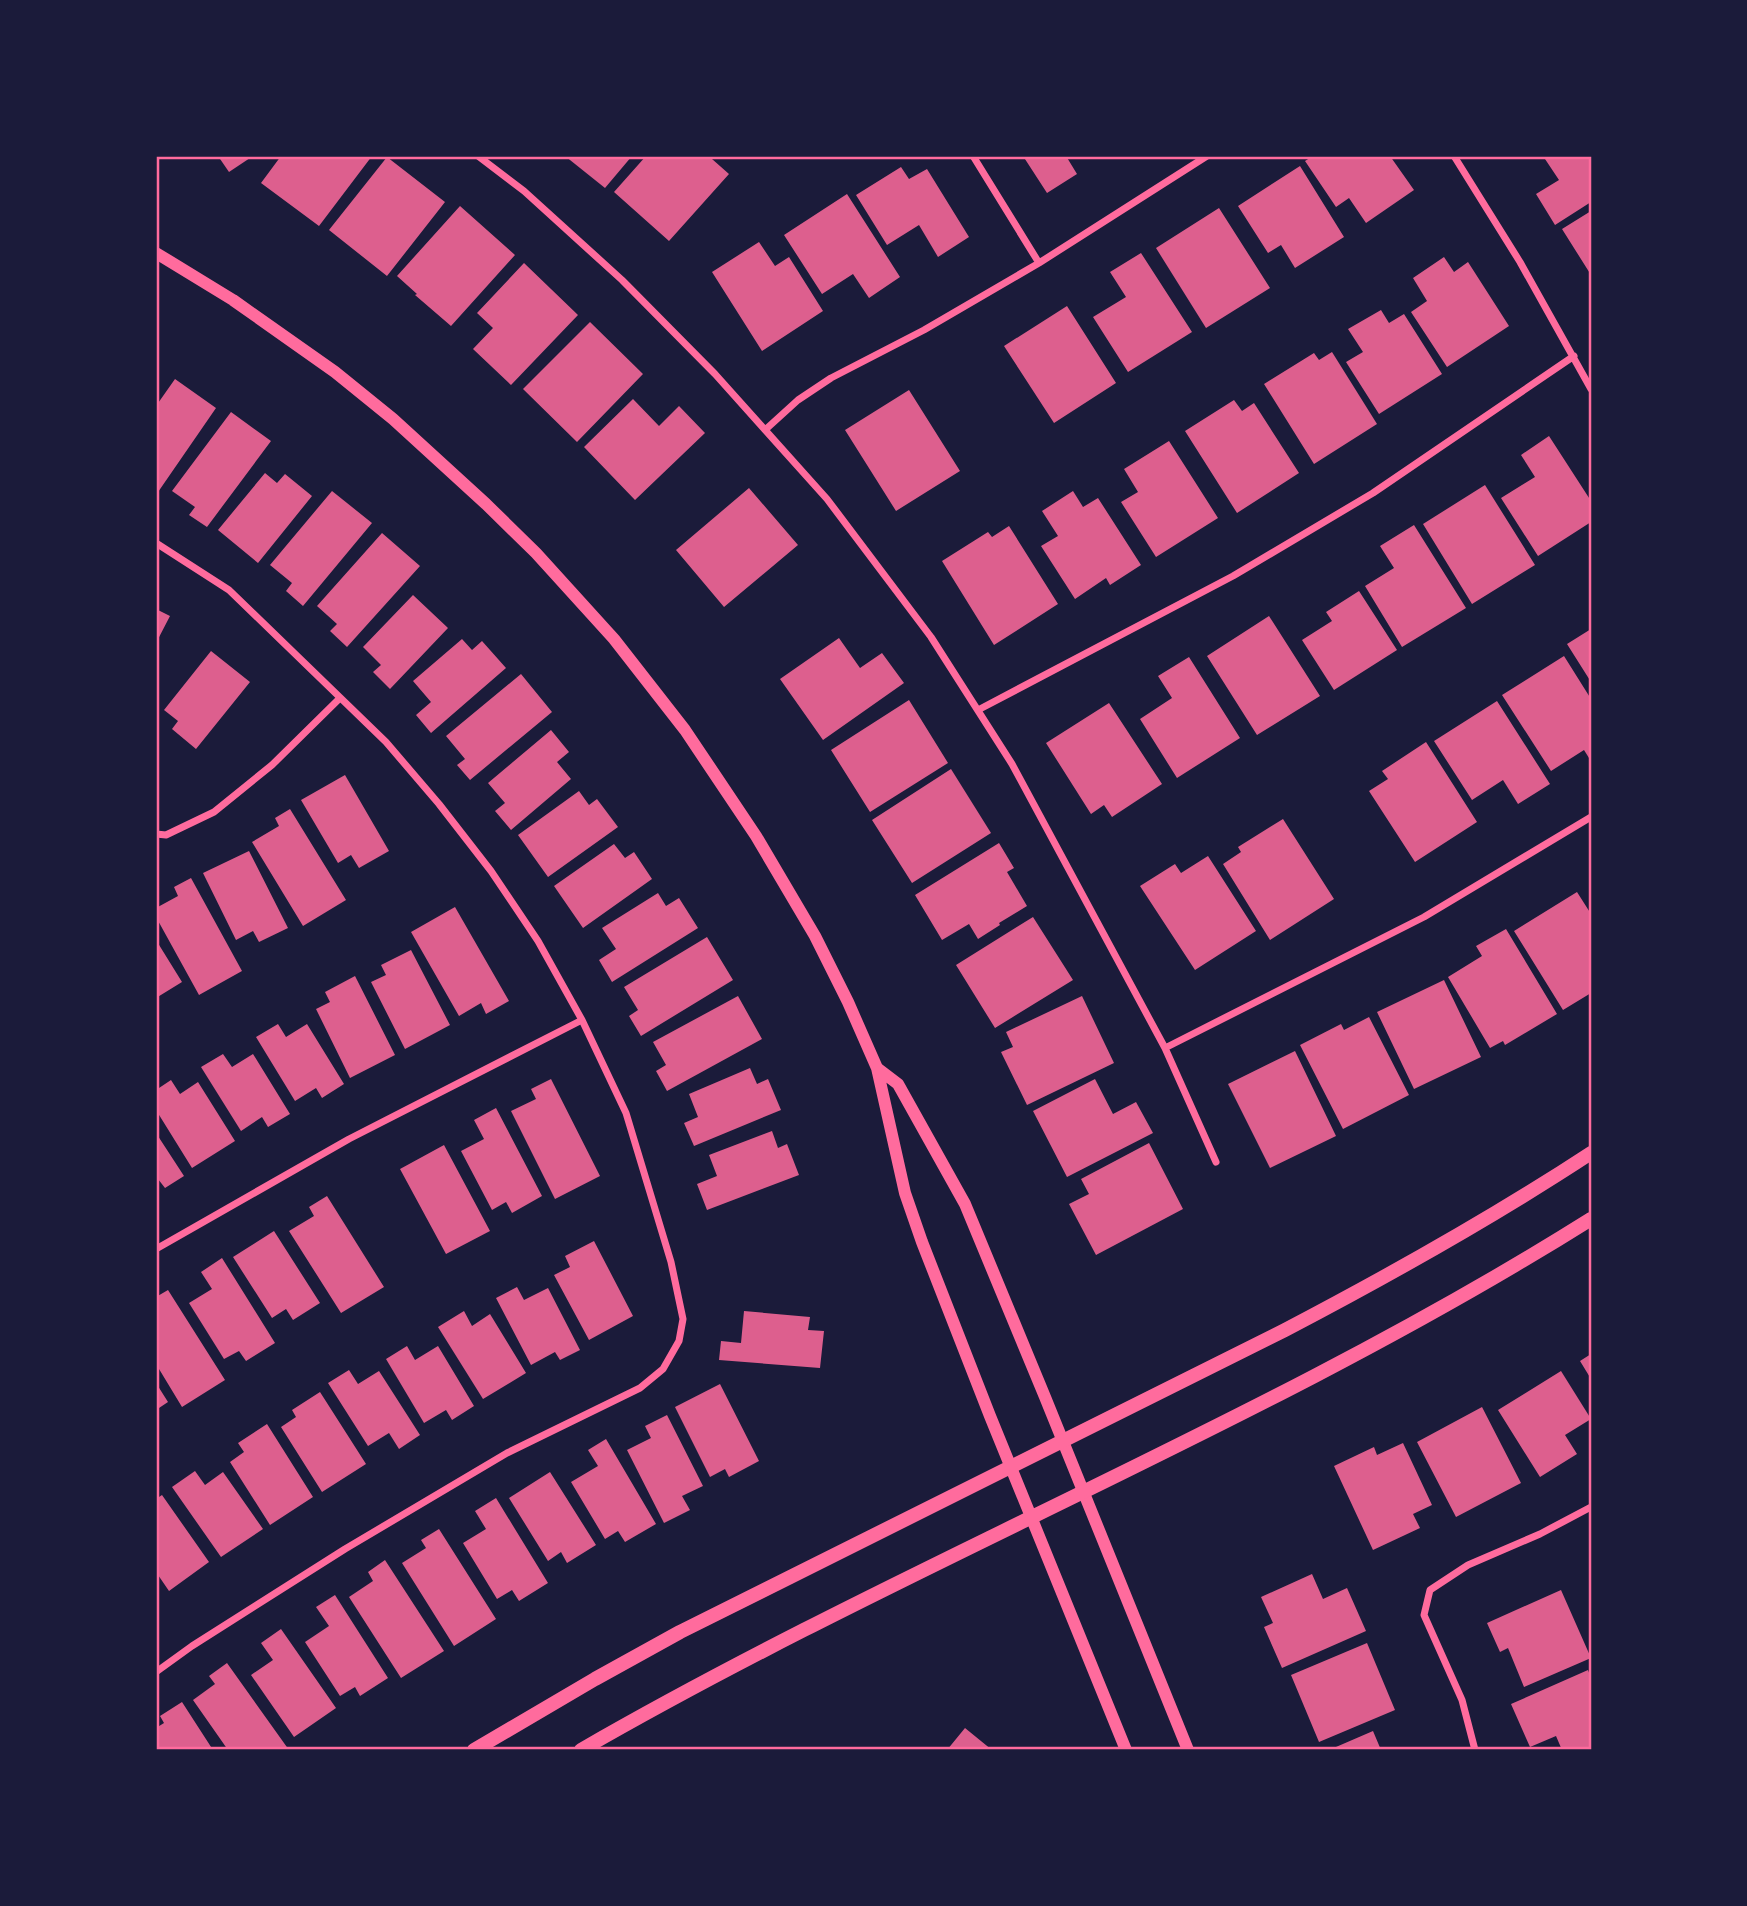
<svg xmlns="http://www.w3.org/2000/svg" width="1747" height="1906" font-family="Cabin,sans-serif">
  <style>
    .building { fill: #dd5f8e }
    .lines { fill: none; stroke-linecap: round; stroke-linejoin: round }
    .minor { stroke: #ff6b9d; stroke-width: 7 }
    .tertiary { stroke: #ff6b9d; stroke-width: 12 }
    .secondary { stroke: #ff6b9d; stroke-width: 14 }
    .neatline { fill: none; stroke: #ff6b9d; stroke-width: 2.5 }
  </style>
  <rect width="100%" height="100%" fill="#1b1b3a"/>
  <!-- building -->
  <path class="building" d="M218 156H253L229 172Z
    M281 156H372L319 226 261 183Z
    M565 156H632L605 188Z
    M646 156H714L712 159 729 174 669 241 614 192Z
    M1023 156H1066L1077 174 1047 193Z
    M1313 156H1390L1414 190 1366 223 1349 198 1336 207 1305 161Z
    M1543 156H1591V202L1555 225 1536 194 1559 180Z
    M387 157 445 202 387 276 329 230Z
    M1300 166 1344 237 1295 268 1281 245 1268 253 1238 206Z
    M901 167 909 179 927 169 969 237 938 257 919 225 887 245 856 195Z
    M847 194 900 277 869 298 853 274 822 294 784 235Z
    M460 206 515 255 451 326 415 295 417 294 397 276Z
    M1219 208 1270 288 1206 328 1156 248Z
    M1591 211V275L1562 229Z
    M759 242 775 266 789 257 823 311 762 351 712 272Z
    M1141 253 1192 332 1128 372 1093 317 1126 297 1110 272Z
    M1444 257 1454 272 1468 262 1509 326 1447 367 1411 312 1427 301 1413 278Z
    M524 263 578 315 511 385 473 349 493 328 477 313Z
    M1067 306 1116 383 1054 423 1004 346Z
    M1381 310 1389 323 1404 314 1442 374 1379 414 1346 362 1363 352 1348 329Z
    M590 322 643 374 577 442 523 389Z
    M1332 352 1377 424 1314 464 1264 384 1314 353 1319 360Z
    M175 379 216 408 156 495V406Z
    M909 390 960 471 896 511 845 430Z
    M633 399 659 426 679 406 705 433 635 500 584 447Z
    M1234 400 1242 411 1254 403 1299 473 1237 513 1185 431Z
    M231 412 271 441 207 527 189 515 195 507 172 491Z
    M1549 436 1591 501V522L1538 556 1501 498 1535 477 1521 455Z
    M1169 441 1218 518 1156 557 1121 502 1138 492 1124 469Z
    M265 473 277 483 285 474 312 496 258 563 218 530Z
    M1485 485 1535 565 1472 604 1423 524Z
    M749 488 798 545 724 607 676 550Z
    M332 491 372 523 303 606 286 591 292 583 270 565Z
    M1073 491 1083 507 1098 498 1141 565 1110 585 1106 578 1075 599 1041 546 1058 536 1042 511Z
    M1414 525 1466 608 1402 647 1365 586 1394 568 1380 546Z
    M1009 526 1058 604 994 645 942 561 988 532 992 537Z
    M382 533 420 566 347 647 330 631 337 624 317 606Z
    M1359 591 1397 650 1334 690 1302 640 1332 621 1326 612Z
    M413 595 448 628 390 689 373 672 381 665 363 647Z
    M156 609 170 616 156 643Z
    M1269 616 1320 696 1257 735 1207 656Z
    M1591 629V682L1567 644Z
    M839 638 860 668 882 653 904 683 823 740 780 679Z
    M462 639 472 650 482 641 506 668 431 733 416 715 431 702 413 681Z
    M211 651 250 682 196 749 172 729 178 721 164 710Z
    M1564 656 1591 699V756L1589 758 1584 750 1551 771 1502 695Z
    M1189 657 1240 738 1177 778 1140 719 1172 698 1158 676Z
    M521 674 552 712 470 780 457 765 465 759 446 736Z
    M909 700 948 763 870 812 831 750Z
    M1497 701 1550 784 1518 804 1503 780 1472 800 1434 741Z
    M1109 703 1162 784 1112 817 1104 805 1091 814 1046 743Z
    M551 730 569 752 557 762 571 779 511 830 495 811 505 803 488 783Z
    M1426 742 1477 822 1415 862 1369 791 1388 779 1382 771Z
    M951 769 991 833 912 883 872 820Z
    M345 775 389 851 359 868 351 855 338 863 301 800Z
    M579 791 589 805 597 799 618 827 548 877 518 835Z
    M290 809 346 900 303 926 252 842 279 826 275 818Z
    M1283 819 1334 899 1270 940 1223 864 1241 852 1238 847Z
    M999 843 1014 868 1007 872 1027 906 999 923 1000 925 978 939 969 924 942 940 915 895Z
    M614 844 625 858 634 852 652 879 583 928 554 886Z
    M249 851 288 928 259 942 253 931 236 940 203 873Z
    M1208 856 1256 931 1195 970 1140 886 1175 864 1181 873Z
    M191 878 242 971 199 995 156 917V908L178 896 174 887Z
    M1577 892 1591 914V993L1563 1010 1514 931Z
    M658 893 666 906 679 898 698 928 612 982 599 960 616 949 602 928Z
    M455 907 509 1001 486 1014 481 1003 459 1016 411 932Z
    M1033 917 1073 980 995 1028 956 965Z
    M1506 929 1557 1014 1505 1045 1503 1041 1490 1048 1448 977 1482 956 1476 946Z
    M707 937 733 980 641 1036 629 1016 638 1010 624 987Z
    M156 940 182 982 156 998Z
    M411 950 450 1025 405 1049 371 982 386 975 381 965Z
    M355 976 395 1055 350 1078 316 1009 330 1002 325 992Z
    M1444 980 1481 1057 1414 1089 1377 1012Z
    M738 996 762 1039 667 1091 656 1071 666 1065 653 1042Z
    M1082 996 1114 1063 1027 1105 1001 1052 1013 1047 1006 1032Z
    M1369 1017 1409 1095 1343 1129 1300 1045 1341 1024 1344 1030Z
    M278 1024 286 1037 307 1024 344 1084 322 1098 316 1088 295 1101 256 1037Z
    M1295 1051 1336 1136 1270 1168 1228 1084Z
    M223 1054 232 1067 253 1054 290 1114 268 1127 262 1117 241 1131 201 1067Z
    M750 1068 757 1084 768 1079 781 1110 694 1146 684 1123 698 1117 689 1094Z
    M551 1079 600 1176 555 1199 511 1111 536 1099 531 1089Z
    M1095 1079 1113 1114 1136 1102 1153 1133 1067 1177 1033 1111Z
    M171 1080 180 1094 198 1082 235 1141 192 1168 156 1110V1090Z
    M496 1108 542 1196 512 1213 506 1202 492 1210 461 1151 484 1139 474 1120Z
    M772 1131 778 1148 787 1144 799 1175 707 1210 697 1184 717 1176 709 1155Z
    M156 1133 184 1176 165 1188 158 1179 156 1181Z
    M1149 1143 1183 1209 1096 1255 1069 1204 1089 1194 1081 1179Z
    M444 1145 490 1231 446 1254 400 1169Z
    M327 1196 384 1287 341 1313 289 1231 314 1216 309 1207Z
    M274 1231 320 1303 293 1320 286 1309 272 1318 233 1257Z
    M594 1241 633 1316 589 1340 554 1275 570 1267 565 1256Z
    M222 1258 275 1343 246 1361 239 1351 224 1359 189 1303 212 1289 201 1272Z
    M517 1287 524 1300 548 1288 580 1350 560 1360 555 1352 531 1365 496 1298Z
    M168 1290 225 1380 182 1407 156 1364V1297Z
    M464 1311 472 1326 490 1314 526 1373 483 1399 438 1327Z
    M744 1311 810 1317 808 1330 824 1331 820 1368 719 1360 721 1341 741 1343Z
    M407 1346 415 1360 438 1346 474 1406 452 1420 446 1410 424 1423 386 1359Z
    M1591 1354V1379L1580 1361Z
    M349 1370 358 1384 379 1371 420 1435 399 1449 389 1433 368 1446 328 1383Z
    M1561 1371 1591 1419 1565 1435 1577 1454 1540 1477 1498 1410Z
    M156 1383 168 1402 156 1410Z
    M720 1384 759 1461 729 1477 725 1469 710 1477 675 1407Z
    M320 1392 366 1464 322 1492 281 1427 296 1417 292 1410Z
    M1482 1407 1521 1483 1456 1517 1417 1442Z
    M667 1415 703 1486 682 1496 690 1510 664 1523 627 1450 651 1438 645 1426Z
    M267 1424 313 1497 270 1525 230 1462 244 1452 238 1443Z
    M606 1439 656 1524 625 1542 618 1531 605 1539 571 1482 598 1466 588 1450Z
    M1403 1443 1432 1505 1413 1514 1420 1528 1373 1550 1334 1466 1374 1447 1377 1455Z
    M195 1471 205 1485 223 1472 263 1529 221 1557 172 1487Z
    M550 1472 596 1545 567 1563 561 1552 548 1561 509 1498Z
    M162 1495 209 1562 169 1591 156 1572V1499Z
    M496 1498 548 1583 519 1601 512 1590 497 1599 463 1543 486 1529 475 1511Z
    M439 1529 496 1619 454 1646 402 1563 426 1548 421 1540Z
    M385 1560 444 1651 401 1678 349 1597 373 1581 368 1572Z
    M1312 1574 1323 1599 1347 1588 1366 1631 1282 1668 1264 1627 1273 1623 1261 1597Z
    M1561 1590 1591 1658 1524 1687 1508 1648 1500 1652 1487 1623Z
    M335 1595 388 1678 360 1696 355 1687 340 1696 305 1642 329 1626 316 1607Z
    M281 1629 336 1708 294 1737 251 1675 273 1660 261 1643Z
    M1367 1643 1395 1710 1319 1742 1291 1675Z
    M227 1663 289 1750H228L193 1700 215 1684 209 1676Z
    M1588 1670 1591 1678V1749L1588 1750H1562L1556 1736 1530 1747 1511 1704Z
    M182 1702 213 1750H156V1728L164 1723 160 1716Z
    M965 1728 992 1750H947Z
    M1373 1731 1381 1750H1329Z"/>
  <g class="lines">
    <!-- minor -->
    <path class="minor" d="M478 156 524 191 622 280 715 374 827 499 931 637 1012 764 1165 1048 1216 1162
      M973 156 1039 263
      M1454 156 1520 262 1591 389
      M765 430 798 400 831 378 924 330 1039 263 1207 156
      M156 543 229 590 386 742 439 804 491 871 538 941 582 1020 626 1113 671 1262 683 1319 679 1341 663 1369 640 1388 507 1453 345 1549 192 1646 156 1672
      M978 710 1233 576 1373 493 1574 356
      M156 834 166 835 214 812 272 765 340 698
      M1165 1048 1424 917 1591 817
      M156 1249 349 1139 582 1020
      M1475 1750 1462 1700 1424 1615 1430 1590 1468 1565 1540 1534 1591 1507"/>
    <!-- tertiary -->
    <path class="tertiary" d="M156 253 233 300 335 372 393 419 486 504 536 553 614 639 685 730 756 836 815 936 848 1002 877 1068 905 1193 922 1242 990 1416 1126 1750
      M877 1068 898 1084 965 1204 1045 1397 1188 1750"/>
    <!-- secondary -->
    <path class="secondary" d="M474 1750 595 1679 680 1632 1285 1330C1390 1275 1492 1218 1591 1153
      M581 1750C911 1560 1268 1422 1591 1219"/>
  </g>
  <!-- border -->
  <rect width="1747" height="1906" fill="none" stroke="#1b1b3a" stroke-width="315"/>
  <rect x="158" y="158" width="1432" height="1590" class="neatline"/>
</svg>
